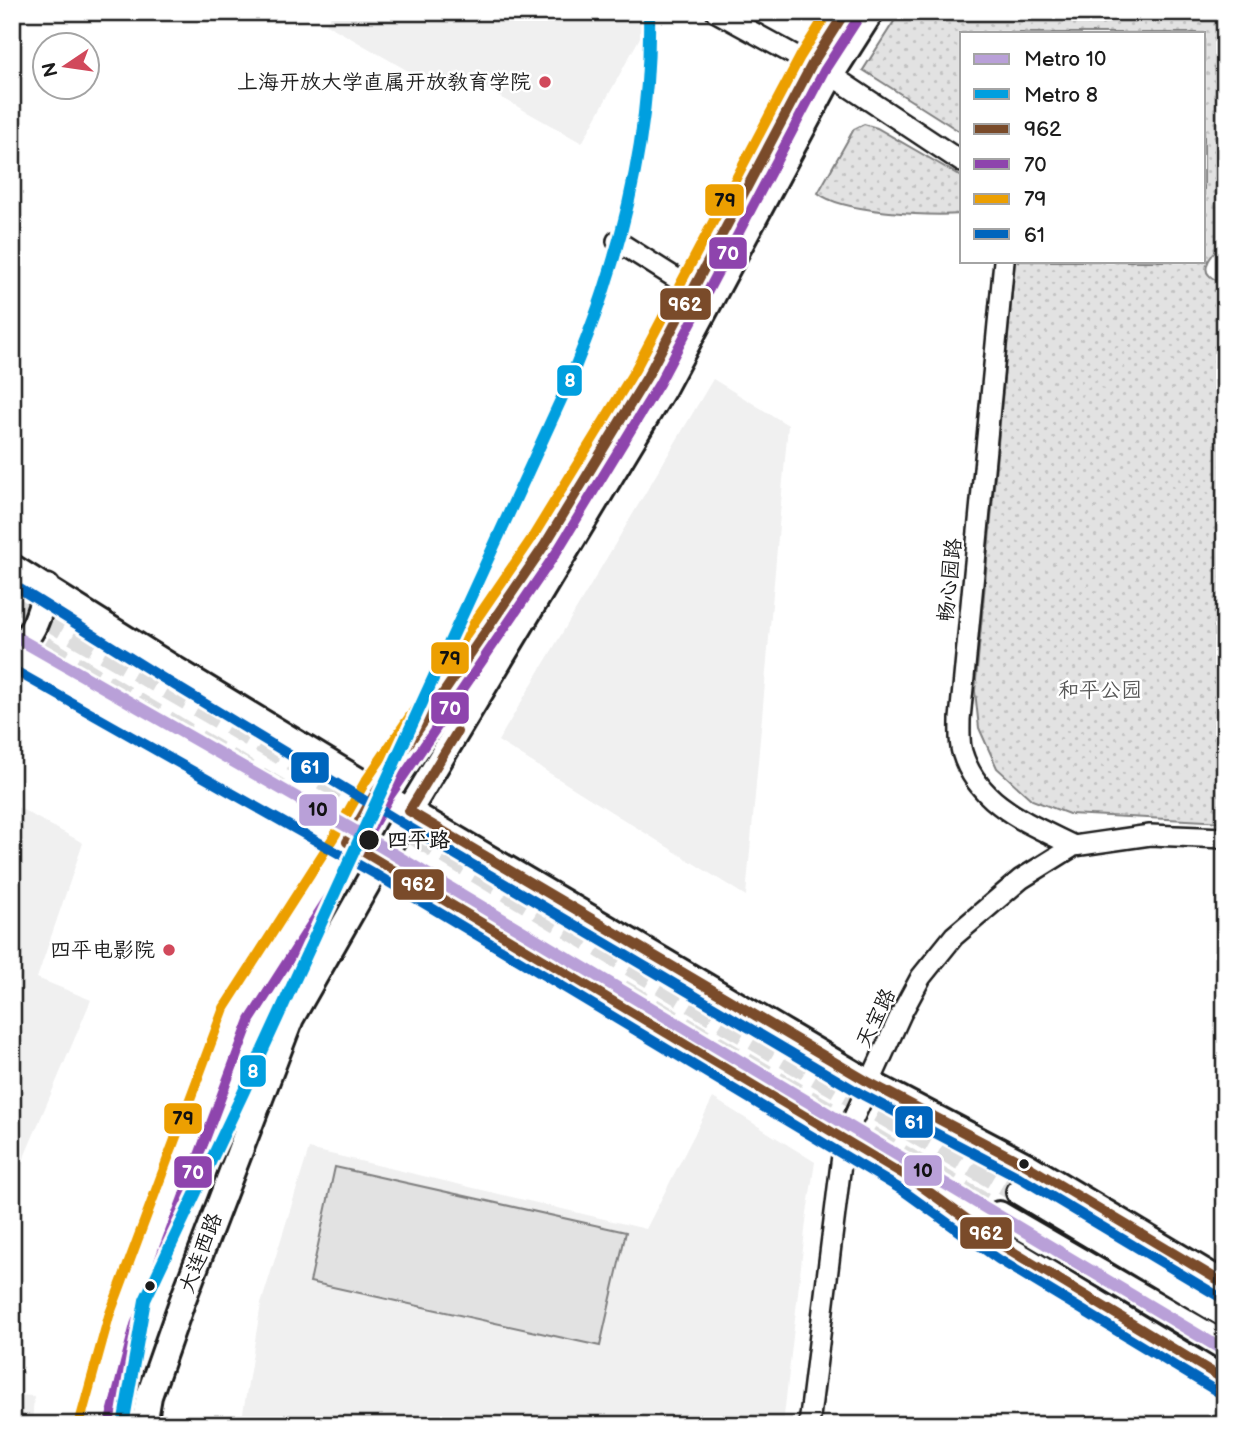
<svg xmlns="http://www.w3.org/2000/svg" width="1237" height="1437" font-family="'Balsamiq Sans','LXGW WenKai TC',sans-serif">
  <style>
    .built { fill: #f0f0f0 }
    .green { fill: #e2e2e2; stroke: #7f7f7f; stroke-width: 2 }
    .park { fill: url(#park-dots); stroke: #7f7f7f; stroke-width: 2 }
    .lines { fill: none; stroke-linecap: round; stroke-linejoin: round }
    .major-tunnel { stroke: #ddd; stroke-width: 24; stroke-dasharray: 24 12; stroke-linecap: butt }
    .minor-casing { stroke: #1c1c1c; stroke-width: 24 }
    .major-casing { stroke: #1c1c1c; stroke-width: 30 }
    .minor { stroke: #fff; stroke-width: 19 }
    .major { stroke: #fff; stroke-width: 24 }
    .bus-1-casing { stroke: #fff; stroke-width: 16 }
    .bus-2-casing { stroke: #fff; stroke-width: 16 }
    .bus-3-casing { stroke: #fff; stroke-width: 16 }
    .bus-4-casing { stroke: #fff; stroke-width: 16 }
    .bus-1 { stroke: #7a4b2a; stroke-width: 10 }
    .bus-2 { stroke: #8e44ad; stroke-width: 10 }
    .bus-3 { stroke: #ec9f01; stroke-width: 10 }
    .bus-4 { stroke: #0065bd; stroke-width: 10 }
    .metro-1-casing { stroke: #fff; stroke-width: 18 }
    .metro-2-casing { stroke: #fff; stroke-width: 18 }
    .metro-1 { stroke: #b9a0d8; stroke-width: 12 }
    .metro-2 { stroke: #009fdf; stroke-width: 12 }
    .poi-dot { fill: #d1495b; stroke: #fff; stroke-width: 2.5 }
    .stop-dot { fill: #1c1c1c; stroke: #fff; stroke-width: 2.5 }
    .labels { text-anchor: middle; dominant-baseline: central; stroke-width: 5; stroke-linejoin: round; paint-order: stroke }
    .poi-label { font-size: 21px; fill: #1c1c1c; stroke: #fff; text-anchor: end }
    .street-label { font-size: 21px; fill: #1c1c1c; stroke: #fff }
    .park-label { font-size: 21px; fill: #575757; stroke: #fff }
    .stop-label { font-size: 21px; font-weight: bold; fill: #1c1c1c; stroke: #fff; text-anchor: start }
    .line-badge { stroke: #fff; stroke-width: 2.5 }
    .badge-label { font-size: 19px; text-anchor: middle; font-weight: bold; fill: #fff }
    .pale-badge-label { font-size: 19px; text-anchor: middle; font-weight: bold; fill: #111 }
  </style>
  <defs>
    <pattern id="park-dots" width="8" height="8" patternUnits="userSpaceOnUse" patternTransform="scale(1.75)"><rect width="8" height="8" fill="#e2e2e2"/><path d="M2 2h.1M6 6h.1" fill="none" stroke="#c1c1c1" stroke-width="1.8" stroke-linecap="round"/></pattern>
  </defs>
  <rect width="100%" height="100%" fill="#fff"/>
  <filter id="ink" filterUnits="userSpaceOnUse"><feTurbulence type="fractalNoise" baseFrequency=".0143" numOctaves="2"/><feDisplacementMap in="SourceGraphic" scale="14" xChannelSelector="R" yChannelSelector="G"/><feConvolveMatrix kernelMatrix="1 2 1 2 8 2 1 2 1" color-interpolation-filters="sRGB"/></filter>
  <g filter="url(#ink)">
    <!-- built -->
    <path class="built" d="M333 12H654L582 143 456 72 445 92 326 24Z
      M713 379 788 425 746 896 498 741Z
      M12 804 83 843 37 978 91 1000 25 1155 12 1209Z
      M713 1098 815 1162 807 1213 783 1425H241L261 1304 309 1149 646 1229Z
      M12 1395 34 1396 32 1425H12Z"/>
    <!-- green -->
    <path class="green" d="M335 1167 626 1232 600 1346 310 1282Z"/>
    <!-- park -->
    <path class="park" d="M900 12H1225V239C1220 247 1199 265 1209 275 1212 279 1221 282 1225 285V822L1069 814 1032 800 997 768 979 728 975 691 1015 261H1204V33H962V133L863 70Z
      M864 124 877 128 962 177V214C930 216 842 213 818 193L854 129Z"/>
    <g class="lines">
      <!-- major-tunnel -->
      <path class="major-tunnel" d="M12 597 290 758 728 1023 1019 1192
        M12 629 290 797
        M621 991 999 1214"/>
      <!-- minor casing -->
      <g class="minor-casing">
        <path id="minor" d="M716 12 831 75 962 162
          M617 241 693 289
          M1004 261 960 719C960 730 959 742 962 752 978 805 1028 823 1074 846
          M809 1425 844 1139 901 1014 921 977 954 936 1021 879 1074 846 1150 835 1225 838"/>
      </g>
      <!-- major casing -->
      <g class="major-casing">
        <path id="major" d="M12 567 168 665 409 811 870 1083 1026 1165 1225 1284
          M12 648C35 639 40 609 47 587
          M12 653 382 862 910 1178 1005 1247 1225 1380
          M1019 1192 1225 1315
          M999 1214 1225 1345
          M94 1425 122 1321 237 1014 347 842 377 790 544 546 647 377 812 64 845 12
          M144 1425 149 1396 182 1302 291 1018 409 811 663 389 831 75 871 12"/>
      </g>
      <!-- minor -->
      <use href="#minor" class="minor"/>
      <!-- major -->
      <use href="#major" class="major"/>
      <!-- bus-1 casing -->
      <g class="bus-1-casing">
        <path id="bus-1" d="M845 12 812 64 647 377 544 546 377 790 347 842 910 1178 1005 1247 1225 1380
          M457 732 409 811 870 1083 1026 1165 1225 1284"/>
      </g>
      <!-- bus-2 casing -->
      <g class="bus-2-casing">
        <path id="bus-2" d="M109 1425 135 1325 250 1020 359 850 389 797 556 553 659 384 824 71 857 20"/>
      </g>
      <!-- bus-3 casing -->
      <g class="bus-3-casing">
        <path id="bus-3" d="M80 1421 109 1316 224 1008 335 835 365 782 532 538 635 370 800 57 828 12"/>
      </g>
      <!-- bus-4 casing -->
      <g class="bus-4-casing">
        <path id="bus-4" d="M12 584 161 677 402 823 863 1095 1019 1177 1218 1296
          M12 669 375 874 902 1190 998 1259 1218 1392"/>
      </g>
      <!-- bus-1 -->
      <use href="#bus-1" class="bus-1"/>
      <!-- bus-2 -->
      <use href="#bus-2" class="bus-2"/>
      <!-- bus-3 -->
      <use href="#bus-3" class="bus-3"/>
      <!-- bus-4 -->
      <use href="#bus-4" class="bus-4"/>
      <!-- metro-1 casing -->
      <g class="metro-1-casing">
        <path id="metro-1" d="M12 635 355 831 1225 1351"/>
      </g>
      <!-- metro-2 casing -->
      <g class="metro-2-casing">
        <path id="metro-2" d="M123 1425 145 1300 243 1093 570 380C583 347 597 314 607 280 635 193 651 104 649 12"/>
      </g>
      <!-- metro-1 -->
      <use href="#metro-1" class="metro-1"/>
      <!-- metro-2 -->
      <use href="#metro-2" class="metro-2"/>
    </g>
  </g>
  <!-- markers -->
  <g class="poi-dot">
    <circle cx="545" cy="82" r="7"/>
    <circle cx="169" cy="950" r="7"/>
  </g>
  <g class="stop-dot">
    <circle cx="369" cy="840" r="11"/>
    <circle cx="1024" cy="1164" r="6"/>
    <circle cx="150" cy="1286" r="6"/>
  </g>
  <g class="labels">
    <!-- poi labels -->
    <g class="poi-label">
      <text x="531" y="82">上海开放大学直属开放教育学院</text>
      <text x="155" y="950">四平电影院</text>
    </g>
    <!-- street labels -->
    <g class="street-label">
      <text transform="translate(950 580) rotate(-84)">畅心园路</text>
      <text transform="translate(876 1018) rotate(-64)">天宝路</text>
      <text transform="translate(201 1253) rotate(-69)">大连西路</text>
    </g>
    <!-- park labels -->
    <g class="park-label">
      <text x="1100" y="690">和平公园</text>
    </g>
    <!-- stop labels -->
    <g class="stop-label">
      <text x="387" y="840">四平路</text>
    </g>
  </g>
  <g class="line-badge">
    <rect x="704" y="183" width="41" height="34" rx="7" fill="#ec9f01"/>
    <rect x="708" y="236" width="40" height="34" rx="7" fill="#8e44ad"/>
    <rect x="659" y="287" width="53" height="34" rx="7" fill="#7a4b2a"/>
    <rect x="556" y="364" width="27" height="33" rx="7" fill="#009fdf"/>
    <rect x="430" y="641" width="40" height="34" rx="7" fill="#ec9f01"/>
    <rect x="430" y="691" width="40" height="34" rx="7" fill="#8e44ad"/>
    <rect x="290" y="751" width="40" height="33" rx="7" fill="#0065bd"/>
    <rect x="298" y="793" width="40" height="34" rx="7" fill="#b9a0d8"/>
    <rect x="392" y="868" width="53" height="33" rx="7" fill="#7a4b2a"/>
    <rect x="239" y="1054" width="28" height="34" rx="7" fill="#009fdf"/>
    <rect x="163" y="1102" width="40" height="33" rx="7" fill="#ec9f01"/>
    <rect x="894" y="1105" width="40" height="34" rx="7" fill="#0065bd"/>
    <rect x="903" y="1154" width="40" height="33" rx="7" fill="#b9a0d8"/>
    <rect x="173" y="1155" width="40" height="34" rx="7" fill="#8e44ad"/>
    <rect x="959" y="1216" width="54" height="34" rx="7" fill="#7a4b2a"/>
  </g>
  <g class="badge-label">
    <text x="728" y="260">70</text>
    <text x="685" y="311">962</text>
    <text x="570" y="387">8</text>
    <text x="450" y="715">70</text>
    <text x="310" y="774">61</text>
    <text x="418" y="891">962</text>
    <text x="253" y="1078">8</text>
    <text x="914" y="1129">61</text>
    <text x="193" y="1179">70</text>
    <text x="986" y="1240">962</text>
  </g>
  <g class="pale-badge-label">
    <text x="725" y="207">79</text>
    <text x="450" y="665">79</text>
    <text x="318" y="816">10</text>
    <text x="183" y="1125">79</text>
    <text x="923" y="1177">10</text>
  </g>
  <!-- margin -->
  <rect width="1237" height="1437" fill="none" stroke="#fff" stroke-width="42"/>
  <rect x="21" y="21" width="1195" height="1395" fill="none" stroke="#1c1c1c" stroke-width="2.5" filter="url(#ink)"/>
  <!-- legend -->
  <rect x="960" y="32" width="245" height="231" fill="#ffffff" stroke="#a4a4a4" stroke-width="2"/>
  <rect x="974" y="54" width="35" height="10" fill="#b9a0d8" stroke="#a4a4a4" stroke-width="2"/>
  <text x="1024" y="66" font-size="21" fill="#1c1c1c">Metro 10</text>
  <rect x="974" y="89" width="35" height="10" fill="#009fdf" stroke="#a4a4a4" stroke-width="2"/>
  <text x="1024" y="102" font-size="21" fill="#1c1c1c">Metro 8</text>
  <rect x="974" y="124" width="35" height="10" fill="#7a4b2a" stroke="#a4a4a4" stroke-width="2"/>
  <text x="1024" y="136" font-size="21" fill="#1c1c1c">962</text>
  <rect x="974" y="159" width="35" height="10" fill="#8e44ad" stroke="#a4a4a4" stroke-width="2"/>
  <text x="1024" y="172" font-size="21" fill="#1c1c1c">70</text>
  <rect x="974" y="194" width="35" height="10" fill="#ec9f01" stroke="#a4a4a4" stroke-width="2"/>
  <text x="1024" y="206" font-size="21" fill="#1c1c1c">79</text>
  <rect x="974" y="229" width="35" height="10" fill="#0065bd" stroke="#a4a4a4" stroke-width="2"/>
  <text x="1024" y="242" font-size="21" fill="#1c1c1c">61</text>
  <!-- north arrow -->
  <g transform="translate(66 66) rotate(257)"><circle r="33" fill="#ffffff" stroke="#a4a4a4" stroke-width="2"/>
  <path d="M0-5L12 26L0 18L-12 26Z" fill="#d1495b"/>
  <text y="-10" font-size="19" font-weight="bold" text-anchor="middle" fill="#1c1c1c">N</text>
  </g>
</svg>
